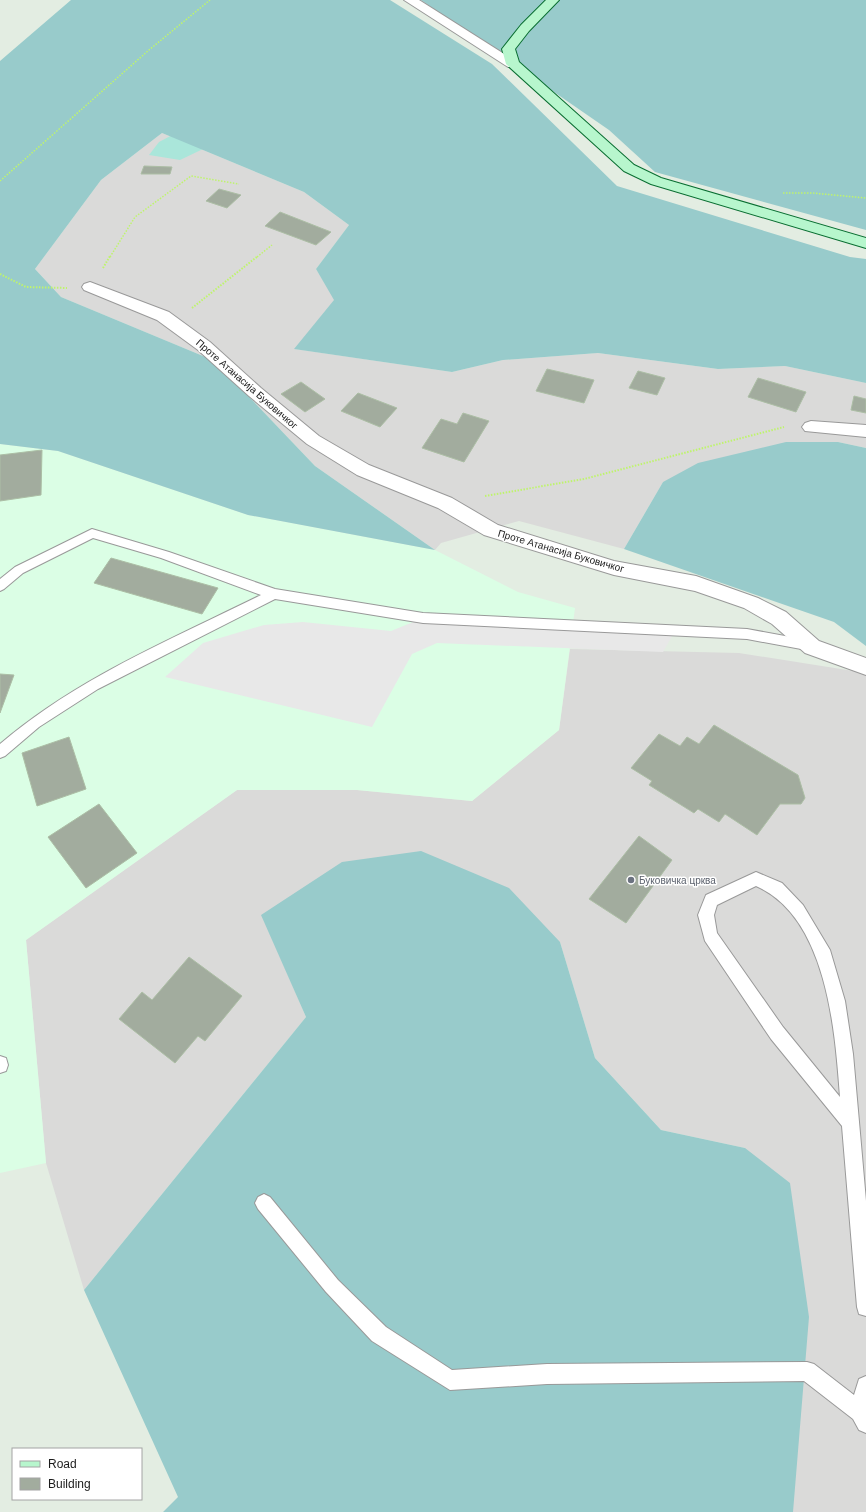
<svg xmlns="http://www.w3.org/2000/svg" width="866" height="1512" font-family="Helvetica,sans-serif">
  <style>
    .residential { fill: #dadad9 }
    .education { fill: #dbfee5 }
    .grass { fill: #aae6da }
    .forest { fill: #98cbcb }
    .parking { fill: #e8e8e8 }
    .building { fill: #a2ac9e; stroke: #acbea5 }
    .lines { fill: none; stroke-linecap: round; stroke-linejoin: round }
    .lane-casing { stroke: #999; stroke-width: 2 }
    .street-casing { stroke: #999; stroke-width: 2 }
    .secondary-casing { stroke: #096e31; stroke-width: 2 }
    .path-far1 { stroke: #bff46d; stroke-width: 1.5; stroke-dasharray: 1.5 1.5; stroke-linecap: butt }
    .path { stroke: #bff46d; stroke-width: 2; stroke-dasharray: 1.5 1.5; stroke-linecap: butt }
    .lane { fill: #fff; fill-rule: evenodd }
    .street { fill: #fff; fill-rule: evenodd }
    .secondary { fill: #b7f6cd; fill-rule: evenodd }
    .worship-dot { fill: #6b7280; stroke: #fff; stroke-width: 1.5 }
    .labels { text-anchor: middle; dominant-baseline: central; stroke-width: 3; stroke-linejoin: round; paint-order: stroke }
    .street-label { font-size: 10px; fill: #1c1c1c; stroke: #fff }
    .worship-label { font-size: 10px; fill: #5b616d; stroke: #fff; text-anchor: start }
  </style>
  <rect width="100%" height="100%" fill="#e3ede2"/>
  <!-- residential -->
  <path class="residential" d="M162 133 304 192 349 225 316 269 335 300 295 349 452 372 503 360 598 353 718 369 785 366 866 383V448L838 442 663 482 624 549 519 521 441 543 435 550 315 466 215 361 61 297 35 269 101 180Z
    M570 649 739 653 866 673V1512H793L745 1148 661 1130 595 1058 560 942 262 915 306 1017 84 1290 46 1163 26 940 237 790H357L472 801 559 730Z"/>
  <!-- education -->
  <path class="education" d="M0 444 58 451 248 515 435 550 518 592 575 608 559 730 472 801 357 790H237L26 940 46 1163 0 1173Z"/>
  <!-- grass -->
  <path class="grass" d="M256 91 264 120 180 160 149 155 159 142Z"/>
  <!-- forest -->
  <path class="forest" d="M71 0H390L492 64 617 186 850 257 866 259V383L785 366 718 369 598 353 503 360 452 372 294 349 334 300 316 269 349 225 304 192 162 133 101 180 35 269 61 297 215 361 315 466 435 550 248 515 58 451 0 444V61Z
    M421 0H866V230L655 172 609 130Z
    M786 442H838L866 448V646L834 622 624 549 663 482 698 463Z
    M421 851 509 888 560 942 595 1058 661 1130 745 1148 790 1183 809 1317 793 1512H163L178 1497 84 1290 306 1017 261 915 342 862Z"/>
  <!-- parking -->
  <path class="parking" d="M423 618 675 631 663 652 437 643 412 654 372 727 165 677 203 643 264 625 303 622 391 631Z"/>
  <!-- building -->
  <path class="building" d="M144 166 172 167 170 174H141Z
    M219 189 241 195 227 208 206 201Z
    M280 212 331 232 316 245 265 226Z
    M547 369 594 380 584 403 536 391Z
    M638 371 665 378 657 395 629 388Z
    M758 378 806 392 796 412 748 397Z
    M301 382 325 399 305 412 281 394Z
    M358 393 397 408 380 427 341 411Z
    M854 396 866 399V413L851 410Z
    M463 413 489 421 464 462 422 448 441 419 457 424Z
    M42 450 41 495 0 501V455Z
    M111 558 218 588 202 614 94 583Z
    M0 674 14 675 0 713Z
    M714 725 798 775 805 798 801 804H780L757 835 725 814 719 822 698 809 694 813 649 785 652 781 631 768 659 734 680 746 687 737 699 744Z
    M69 737 86 789 37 806 22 753Z
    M99 804 137 853 86 888 48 837Z
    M639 836 672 860 626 923 589 899Z
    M189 957 242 996 205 1041 198 1036 175 1063 119 1019 142 992 152 1000Z"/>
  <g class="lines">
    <!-- lane casing -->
    <g class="lane-casing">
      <path id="lane" d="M92 529 169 552 275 589 423 613 747 629 812 641 817 642 819 646 817 650 812 651 747 639 423 623 275 599 98 689 39 727 5 756 0 758V744C77 678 172 639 261 595L161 558 93 538 23 573 4 589 0 591V579L15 567Z
        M756 872 782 883 803 905 830 950 845 1001 853 1054 866 1201V1316L859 1314 857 1307 842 1126 771 1039 705 941 698 915 706 895ZM756 886C827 917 835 1030 840 1097L783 1027 717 933 714 915 717 905Z
        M0 1056 6 1058 8 1065 6 1071 0 1073Z
        M264 1194 270 1197 338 1280 386 1327 452 1370 547 1364 807 1362 814 1364 854 1395 859 1379 866 1376V1433L859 1430 853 1419 804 1381 547 1384 450 1390 372 1341 326 1292 258 1209 255 1203 258 1197Z"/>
    </g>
    <!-- street casing -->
    <g class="street-casing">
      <path id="street" d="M404 0H419L520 64 518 67H508Z
        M90 282 169 312 210 342 261 388 319 436 369 465 452 498 498 525 614 561 696 576 758 598 786 612 819 641 866 658V675L805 653 772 624 744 608 695 591 614 575 484 535 438 508 357 475 307 444 249 396 198 350 157 320 84 290 82 287 84 284Z
        M811 421 866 425V437L805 431 802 427 805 423Z"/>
    </g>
    <!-- secondary casing -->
    <g class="secondary-casing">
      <path id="secondary" d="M546 0H559L529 31 515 49 519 62 634 165 661 178 866 238V248L651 184 624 171 506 64 502 49 521 25Z"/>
    </g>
    <!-- path-far1 -->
    <path class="path-far1" d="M0 181 149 50 210 0
      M783 193H812L866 198
      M110 257 135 217 191 176 239 184
      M257 257 272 245"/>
    <!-- path -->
    <path class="path" d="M103 268 110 256
      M0 274 26 287 67 288
      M192 308 258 256
      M485 496 584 479 784 427"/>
    <!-- lane -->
    <use href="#lane" class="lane"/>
    <!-- street -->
    <use href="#street" class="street"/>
    <!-- secondary -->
    <use href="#secondary" class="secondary"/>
  </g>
  <!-- markers -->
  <circle class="worship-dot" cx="631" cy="880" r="4"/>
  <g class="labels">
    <!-- street labels -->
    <g class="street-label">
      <text transform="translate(247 384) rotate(41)">Проте Атанасија Буковичког</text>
      <text transform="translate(561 551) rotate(16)">Проте Атанасија Буковичког</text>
    </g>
    <!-- worship labels -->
    <g class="worship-label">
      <text x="639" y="880">Буковичка црква</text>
    </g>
  </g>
  <!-- legend -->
  <rect x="12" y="1448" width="130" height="52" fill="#ffffff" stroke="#a4a4a4"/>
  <rect x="20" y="1461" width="20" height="6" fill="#b7f6cd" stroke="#a4a4a4"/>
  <text x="48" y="1468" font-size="12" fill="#1c1c1c">Road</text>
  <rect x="20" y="1478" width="20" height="12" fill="#a2ac9e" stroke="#a4a4a4"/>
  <text x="48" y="1488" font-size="12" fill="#1c1c1c">Building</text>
</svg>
